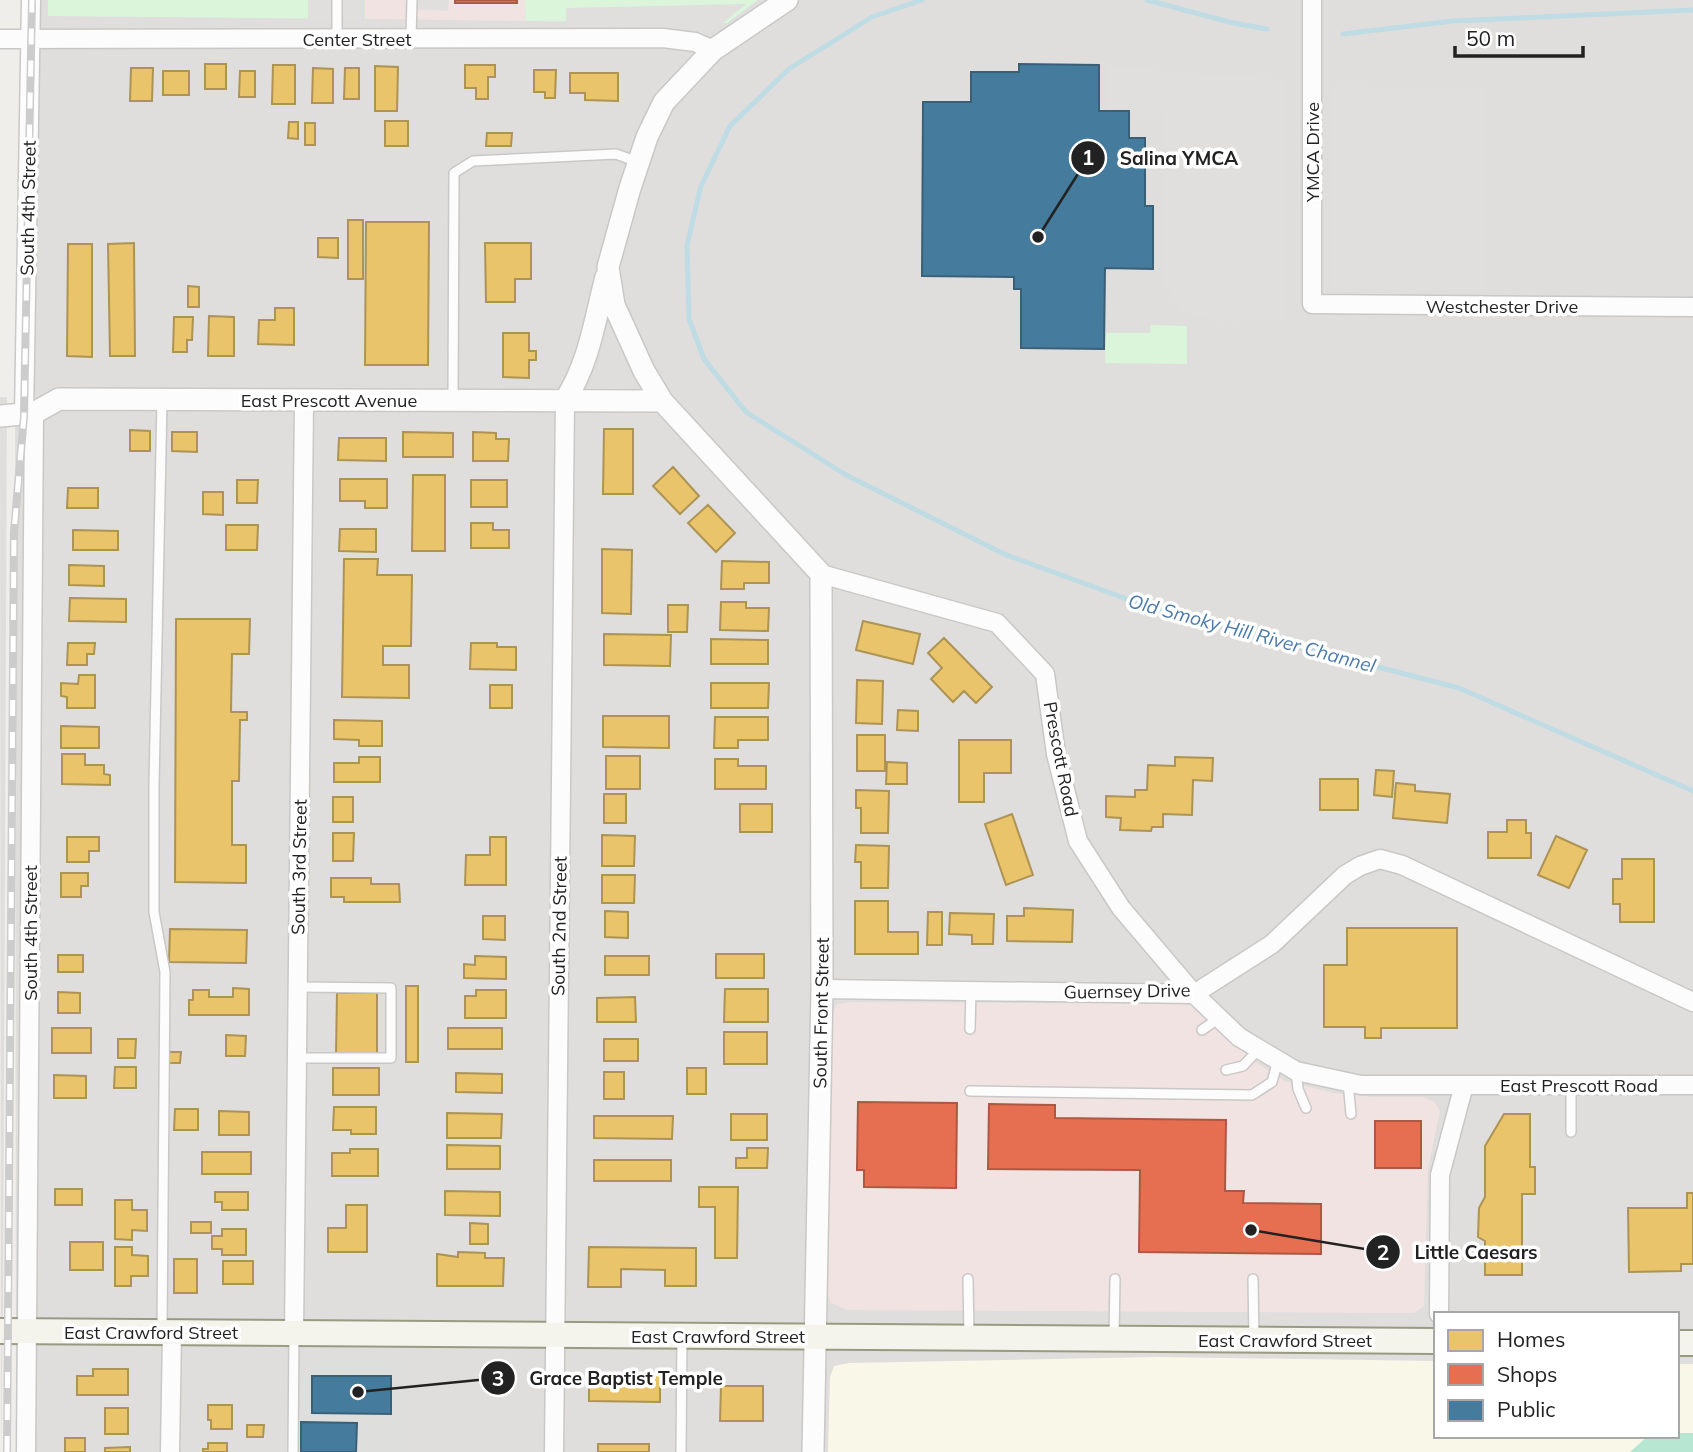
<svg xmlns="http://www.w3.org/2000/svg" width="1693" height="1452" font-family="Mulish,sans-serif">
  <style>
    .residential { fill: #dfdedc; fill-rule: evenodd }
    .commercial { fill: #f1e3e1 }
    .education { fill: #f8f7e8 }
    .religious { fill: #dededc }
    .park { fill: #daf5da }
    .pitch { fill: #b7e6d2 }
    .parking { fill: #e0dfde }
    .homes { fill: #e9c46a; stroke: #ad9354; stroke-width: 2 }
    .shops { fill: #e76f51; stroke: #ac5843; stroke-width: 2 }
    .public { fill: #457b9d; stroke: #3a6078; stroke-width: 2 }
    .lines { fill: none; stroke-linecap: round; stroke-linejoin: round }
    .stream { stroke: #bfdbe3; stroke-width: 5 }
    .service-casing { stroke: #c9c8c7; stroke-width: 12 }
    .minor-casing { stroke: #c9c8c7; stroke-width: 21 }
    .tertiary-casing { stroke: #c9c8c7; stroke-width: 24 }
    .secondary-casing { stroke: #999a82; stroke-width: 28 }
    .service { stroke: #fdfcfc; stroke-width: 9 }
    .minor { stroke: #fdfcfc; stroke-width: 18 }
    .tertiary { stroke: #fdfcfc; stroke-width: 21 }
    .secondary { stroke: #f4f4ed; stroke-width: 24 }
    .rail-casing { stroke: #ccc; stroke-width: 8 }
    .rail { stroke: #fff; stroke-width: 5; stroke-dasharray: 16; stroke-linecap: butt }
    .labels { text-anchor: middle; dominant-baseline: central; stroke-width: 7; stroke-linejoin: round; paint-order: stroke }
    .street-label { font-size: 18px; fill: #222; stroke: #fff }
    .water-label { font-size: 19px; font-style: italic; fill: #4a7aab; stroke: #fff }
    .leader { fill: none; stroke: #222; stroke-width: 2.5 }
    .callout-dot { fill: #222; stroke: #fff; stroke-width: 2.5 }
    .mark-label { font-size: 21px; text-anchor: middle; font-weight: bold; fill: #fff }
    .callout-label { font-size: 19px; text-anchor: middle; font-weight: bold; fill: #222; stroke: #fff; stroke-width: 7; stroke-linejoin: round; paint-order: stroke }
  </style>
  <rect width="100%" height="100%" fill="#f0eeeb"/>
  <!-- residential -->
  <path class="residential" d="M39 0H1693V1452H16L15 398ZM1436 1314H1677V1436H1436Z
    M0 397H7L3 1300 1 1452Z"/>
  <!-- commercial -->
  <path class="commercial" d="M366 0H525L526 21 366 19Z
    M851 1002 1185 1004 1199 1008 1257 1063 1285 1081 1333 1093 1373 1097H1422L1435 1102 1440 1111 1428 1169 1424 1306 1414 1313 847 1310 831 1303 826 1290 832 1013 837 1004Z"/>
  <!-- education -->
  <path class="education" d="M1157 1357 1436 1361V1436H1677V1364H1693V1452H828L830 1377 834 1366 849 1363Z"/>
  <!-- religious -->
  <path class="religious" d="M301 1356 411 1357V1452H301Z"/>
  <!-- park -->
  <path class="park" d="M48 0H366V19L48 16Z
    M525 0H758L727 23 526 21Z
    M1151 325 1187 326V364L1105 363 1106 333H1150Z"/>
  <!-- pitch -->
  <path class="pitch" d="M1677 1433H1693V1452H1630L1648 1436H1677Z"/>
  <!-- parking -->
  <path class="parking" d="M308 0H365V19H308Z
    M406 0H449L448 11 405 9Z
    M746 4 711 33 566 32V8Z
    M1108 67 1282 80V320L1216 321 1184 311 1173 298 1166 285 1164 114 1107 112Z
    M1332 87 1486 88 1484 290 1331 289Z"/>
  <!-- homes -->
  <path class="homes" d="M205 64H226V89H205Z
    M273 65H295V104H272Z
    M465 65H495V77H488V99H476V88H465Z
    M375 66 398 67 397 111H375Z
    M131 68H153L152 101H130Z
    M313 68 333 69V103H312Z
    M345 68H359V99H344Z
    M534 70H556L555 98H545V92H534Z
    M163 71H189V95H163Z
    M240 71H255V97H239Z
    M570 73H618V101L585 100V93H570Z
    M385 121H408V146H385Z
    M289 122H298V139L288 138Z
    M305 123H315V145H305Z
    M487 133H512L511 146H486Z
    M348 220H363V279H348Z
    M366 222H429L428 365H365Z
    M318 238H338V258L318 257Z
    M134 243 135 356H110L108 244Z
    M485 243H531V279H515V302H486Z
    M68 244H92V357L67 356Z
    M188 286 199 287V307H188Z
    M275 308H294V345L258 344 259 320H275Z
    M209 316 234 317V356H208Z
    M174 317H193L192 340H187V352H173Z
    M503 333H529V351H536V360H529V378L503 377Z
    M604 429H633V494H603Z
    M130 430 150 431V451H130Z
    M172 432H197V452L172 451Z
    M403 432 453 433V457H403Z
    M473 432 496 433V439H509L508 461H473Z
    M339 438H386V461L338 460Z
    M673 467 699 496 680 514 653 486Z
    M413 475H445V551H412Z
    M340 479H387V508H365V501H340Z
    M237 480H258L257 503H237Z
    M471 480H507V507H471Z
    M68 488H98V508H67Z
    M203 492H223V515L203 514Z
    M708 505 735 533 716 552 688 523Z
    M471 523H493V530H509V548H471Z
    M226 525H258L257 550H226Z
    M340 529H376V552L339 551Z
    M73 530 118 531V550H73Z
    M602 549 632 550 631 614 602 613Z
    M344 559H378L377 575H412L411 646H383V665H409V698L342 697Z
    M722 561 769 562V583H744V589H721Z
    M69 565 104 566V586L69 585Z
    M70 598 126 599V622L69 621Z
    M721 602H746V608H769L768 631 720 630Z
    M668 605H688L687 632H668Z
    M176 619H250L249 654H232L231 712H247V720H240L239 781H232V845H246V883L175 882Z
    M863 621 920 634 913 664 856 650Z
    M604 634 671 635 670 666 604 665Z
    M944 638 992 687 976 703 964 691 953 702 931 679 942 668 928 653Z
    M711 639 768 640V664H711Z
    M68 643H95L94 654H87V665H67Z
    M471 643H497V647H516V670L470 669Z
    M79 675H95V708H67V697L61 696V683L78 684Z
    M857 680 883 681 882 724 856 723Z
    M711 683H769L768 708H711Z
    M490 685H512V708H490Z
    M898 710 918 711V731L897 730Z
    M603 716H669V748L603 747Z
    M715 717H768V740H738V748H714Z
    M334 720 382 721V746H359V740L334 739Z
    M61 726 99 727V748H61Z
    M857 735H885V771H857Z
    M959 740H1011V773H984V802H959Z
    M62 754H85V765H104V774L110 775V785L62 784Z
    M606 756H640V789H606Z
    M359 757H380V782H334V763H359Z
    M1175 757 1213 758 1212 781 1193 780 1192 815 1163 814V827H1152L1151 831 1120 830 1121 818 1106 817V796L1135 797V790H1147L1148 765 1175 766Z
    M715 759H738V766H766V789H715Z
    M887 762 907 763V784H886Z
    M1376 770 1394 771 1392 797 1374 795Z
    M1320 779H1358V810H1320Z
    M1396 783 1415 785V791L1450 794 1447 823 1393 818Z
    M856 790 889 791 888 833H861V808H856Z
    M604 794H626V823H604Z
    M333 797H353V822H333Z
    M740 804H772V832H740Z
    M1012 814 1033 875 1006 885 985 824Z
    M1507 820H1526V833H1531V858H1488V832H1507Z
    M333 833H354L353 861H333Z
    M602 835 635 836 634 866H602Z
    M1556 836 1587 850 1569 888 1538 875Z
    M67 837H99V851H89V862H67Z
    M490 837H506V885H465L466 855H490Z
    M856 845 889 846 888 888H861V862H855Z
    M1622 859H1654V922H1620V904H1613V879H1622Z
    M61 873H88V886H81V897H61Z
    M602 875H635L634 903H602Z
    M331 878H371V884H399L400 902H344V897H331Z
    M855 901H888V932H918V954H855Z
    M1024 908 1073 910 1072 942 1007 941V916H1024Z
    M605 911 628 912V938L605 937Z
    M928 912H942V945H927Z
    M950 913 994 914 993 944H972V935L949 934Z
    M483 916H505V940L483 939Z
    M1347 928H1457V1028H1381V1038H1365V1027H1324V965H1347Z
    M170 929 247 930 246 963 169 962Z
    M716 954H764V978H716Z
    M58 955H83V972H58Z
    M475 956 506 957V979L464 978V964L475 965Z
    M605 956H649V975H605Z
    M406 986H418V1062H406Z
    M233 988 249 989V1015H189V1000H193V990H209V997H233Z
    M725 989H768V1022H724Z
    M476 990H506V1018H465V996H476Z
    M58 992 80 993V1013H58Z
    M337 993H377V1054H336Z
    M635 997 636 1022H597V998Z
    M52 1028H91V1053H52Z
    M448 1028H502V1049H448Z
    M724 1032H767V1064H724Z
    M226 1035 246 1036 245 1056H226Z
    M118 1039H136L135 1058H118Z
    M604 1039H638V1061H604Z
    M165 1052H181L180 1063H165Z
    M115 1067H136V1088H114Z
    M333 1068H379V1095H333Z
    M687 1068H706V1094H687Z
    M604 1072H624V1099H604Z
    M456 1073 502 1074V1093L456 1092Z
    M54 1075 86 1076V1098H54Z
    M334 1107H376V1134H351V1130H333Z
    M175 1109H198V1130H174Z
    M219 1111 249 1112V1135H219Z
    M447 1113 502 1114 501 1138H447Z
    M731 1114H767V1140H731Z
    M1504 1114H1530V1167H1535V1194H1522V1275H1485V1241L1478 1237 1479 1208 1485 1197V1146Z
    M594 1116H673L672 1139 594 1138Z
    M447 1145 500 1146V1169H447Z
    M747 1148H768L767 1168H736V1158H747Z
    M350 1149H378V1176H332V1153H350Z
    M202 1152H251V1174H202Z
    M594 1160H671V1181H594Z
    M699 1187H738L737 1258H715V1207H699Z
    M55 1189H82V1205H55Z
    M445 1191 500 1192V1216L445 1215Z
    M215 1192H248V1210H222V1202H215Z
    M1687 1193H1693V1264H1681V1271L1629 1272 1628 1208H1687Z
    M115 1200H132V1210H147V1231L132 1230V1240L115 1239Z
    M346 1205H367V1252H328V1228H346Z
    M191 1222H211V1233H191Z
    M470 1223 488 1224V1244H470Z
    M222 1229H246V1255H222V1249H212V1236H222Z
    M70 1242H103V1270H70Z
    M115 1247H132V1255L148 1256V1276H131V1286H115Z
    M589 1247 696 1248V1286H665V1270L621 1269V1287H588Z
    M458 1252 485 1253V1258H504L503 1286H437V1254L458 1257Z
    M174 1259H197V1293H174Z
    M223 1261H253V1284H223Z
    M93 1369H128V1395H77V1376H93Z
    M589 1375H660V1402L589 1401Z
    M721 1386H763V1421H720Z
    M208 1405H232V1429H211V1420H208Z
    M105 1408H128V1434H105Z
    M247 1425H264L263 1437H247Z
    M65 1438H85V1452H65Z
    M208 1443H227V1452H203V1449H208Z
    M598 1444H649V1452H598Z
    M130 1447V1452H105V1448Z"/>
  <!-- shops -->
  <path class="shops" d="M455 0H517V3H455Z
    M858 1102 957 1103 956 1188 864 1187V1170H857Z
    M989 1104 1055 1105V1118L1226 1120 1225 1191H1244L1243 1203 1321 1204V1254L1139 1252 1140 1170 988 1169Z
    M1375 1121H1421V1168H1375Z"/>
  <!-- public -->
  <path class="public" d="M1019 64 1099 65V111H1129V138H1145V206H1153V269L1105 268 1104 349 1021 348V289H1014V277L922 276 923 102H971V72H1019Z
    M312 1376H391V1414L312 1413Z
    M301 1422 357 1423 356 1452H301Z"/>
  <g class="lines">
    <!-- stream -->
    <path class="stream" d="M922 0 872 17 789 69 730 126 701 186 687 245 689 319 704 359 746 412 846 475 1004 554 1154 609 1459 688 1693 791
      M1147 0 1233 23 1267 29
      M1343 34 1453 21 1693 10"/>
    <!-- service casing -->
    <g class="service-casing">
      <path id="service" d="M337 0V39
        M411 39 412 0
        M453 399 454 173 473 161 616 154 638 162
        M970 1029 971 991
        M1202 1030 1219 1018
        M297 1058H391V988L297 987
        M1226 1070 1243 1066 1259 1049
        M1296 1071 1298 1089 1306 1108
        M1348 1082 1351 1114
        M1571 1085V1132
        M970 1091 1252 1095 1272 1082 1278 1060
        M968 1279 969 1336
        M1253 1279 1254 1338
        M162 1329 165 972 154 912V785L162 400
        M1114 1337 1115 1279
        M293 1452 294 1335
        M681 1452 682 1337"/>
    </g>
    <!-- minor casing -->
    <g class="minor-casing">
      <path id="minor" d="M1312 0V304L1693 307
        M0 39 663 38 695 42 713 50
        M24 416 31 0
        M821 574 997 623 1045 674 1056 754 1078 841 1121 908 1194 994 1239 1037 1296 1071 1361 1085H1693
        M822 989 1194 994 1272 944 1345 875 1360 866 1380 859 1402 865 1693 1002
        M1439 1314 1440 1175 1464 1085
        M294 1333 304 401
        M26 1452 34 413
        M170 1452 172 1332
        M554 1452 565 400"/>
    </g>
    <!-- tertiary casing -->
    <g class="tertiary-casing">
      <path id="tertiary" d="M787 0 713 50 664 102 647 137 630 188 608 267 614 305 644 371 662 401 821 574 822 989 813 1452
        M565 400C589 364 595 319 606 277
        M0 416 34 413 59 399 662 401"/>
    </g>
    <!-- secondary casing -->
    <g class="secondary-casing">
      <path id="secondary" d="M0 1331 1436 1341
        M1677 1343H1693"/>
    </g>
    <!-- service -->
    <use href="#service" class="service"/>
    <!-- minor -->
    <use href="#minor" class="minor"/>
    <!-- tertiary -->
    <use href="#tertiary" class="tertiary"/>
    <!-- secondary -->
    <use href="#secondary" class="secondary"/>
    <!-- rail casing -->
    <g class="rail-casing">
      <path id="rail" d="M7 1452 14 532 24 416 32 0"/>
    </g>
    <!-- rail -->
    <use href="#rail" class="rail"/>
  </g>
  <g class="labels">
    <!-- street labels -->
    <g class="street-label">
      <text x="357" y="39">Center Street</text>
      <text transform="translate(1312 152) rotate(-90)">YMCA Drive</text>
      <text transform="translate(28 208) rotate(-89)">South 4th Street</text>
      <text x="1502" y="306">Westchester Drive</text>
      <text x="329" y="400">East Prescott Avenue</text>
      <text transform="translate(1061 759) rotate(79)">Prescott Road</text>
      <text transform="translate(299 867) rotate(-89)">South 3rd Street</text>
      <text transform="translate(559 926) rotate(-89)">South 2nd Street</text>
      <text transform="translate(30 933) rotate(-90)">South 4th Street</text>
      <text transform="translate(1127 991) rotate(-1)">Guernsey Drive</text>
      <text transform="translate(821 1013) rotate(-89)">South Front Street</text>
      <text x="1579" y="1085">East Prescott Road</text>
      <text x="151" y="1332">East Crawford Street</text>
      <text x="718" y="1336">East Crawford Street</text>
      <text x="1285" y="1340">East Crawford Street</text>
    </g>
    <!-- water labels -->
    <g class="water-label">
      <text transform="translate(1252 633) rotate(15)">Old Smoky Hill River Channel</text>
    </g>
  </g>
  <!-- callouts -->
  <path class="leader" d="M1038 237L1088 158M1251 1230L1383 1252M358 1392L498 1378"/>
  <g class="callout-dot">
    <circle cx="1038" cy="237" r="7"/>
    <circle cx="1251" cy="1230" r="7"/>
    <circle cx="358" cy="1392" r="7"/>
    <circle cx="1088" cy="158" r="18"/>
    <circle cx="1383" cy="1252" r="18"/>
    <circle cx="498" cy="1378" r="18"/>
  </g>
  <g class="mark-label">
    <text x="1088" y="165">1</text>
    <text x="1383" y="1260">2</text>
    <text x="498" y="1386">3</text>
  </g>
  <g class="callout-label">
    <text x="1179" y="165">Salina YMCA</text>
    <text x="1476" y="1259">Little Caesars</text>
    <text x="626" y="1385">Grace Baptist Temple</text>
  </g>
  <!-- legend -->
  <rect x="1434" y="1312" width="245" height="126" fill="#ffffff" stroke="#a7a7a7" stroke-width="2"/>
  <rect x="1448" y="1330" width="35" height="21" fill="#e9c46a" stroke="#a7a7a7" stroke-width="2"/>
  <text x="1497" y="1347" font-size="21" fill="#222222">Homes</text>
  <rect x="1448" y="1364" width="35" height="21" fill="#e76f51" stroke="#a7a7a7" stroke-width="2"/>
  <text x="1497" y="1382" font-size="21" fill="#222222">Shops</text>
  <rect x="1448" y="1400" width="35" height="21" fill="#457b9d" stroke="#a7a7a7" stroke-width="2"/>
  <text x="1497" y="1417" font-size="21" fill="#222222">Public</text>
  <!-- scale -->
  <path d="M1455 46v10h128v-10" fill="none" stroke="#222222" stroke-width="3.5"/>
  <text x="1466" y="46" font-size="21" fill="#222222" stroke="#ffffff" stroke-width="5" paint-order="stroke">50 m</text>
</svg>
